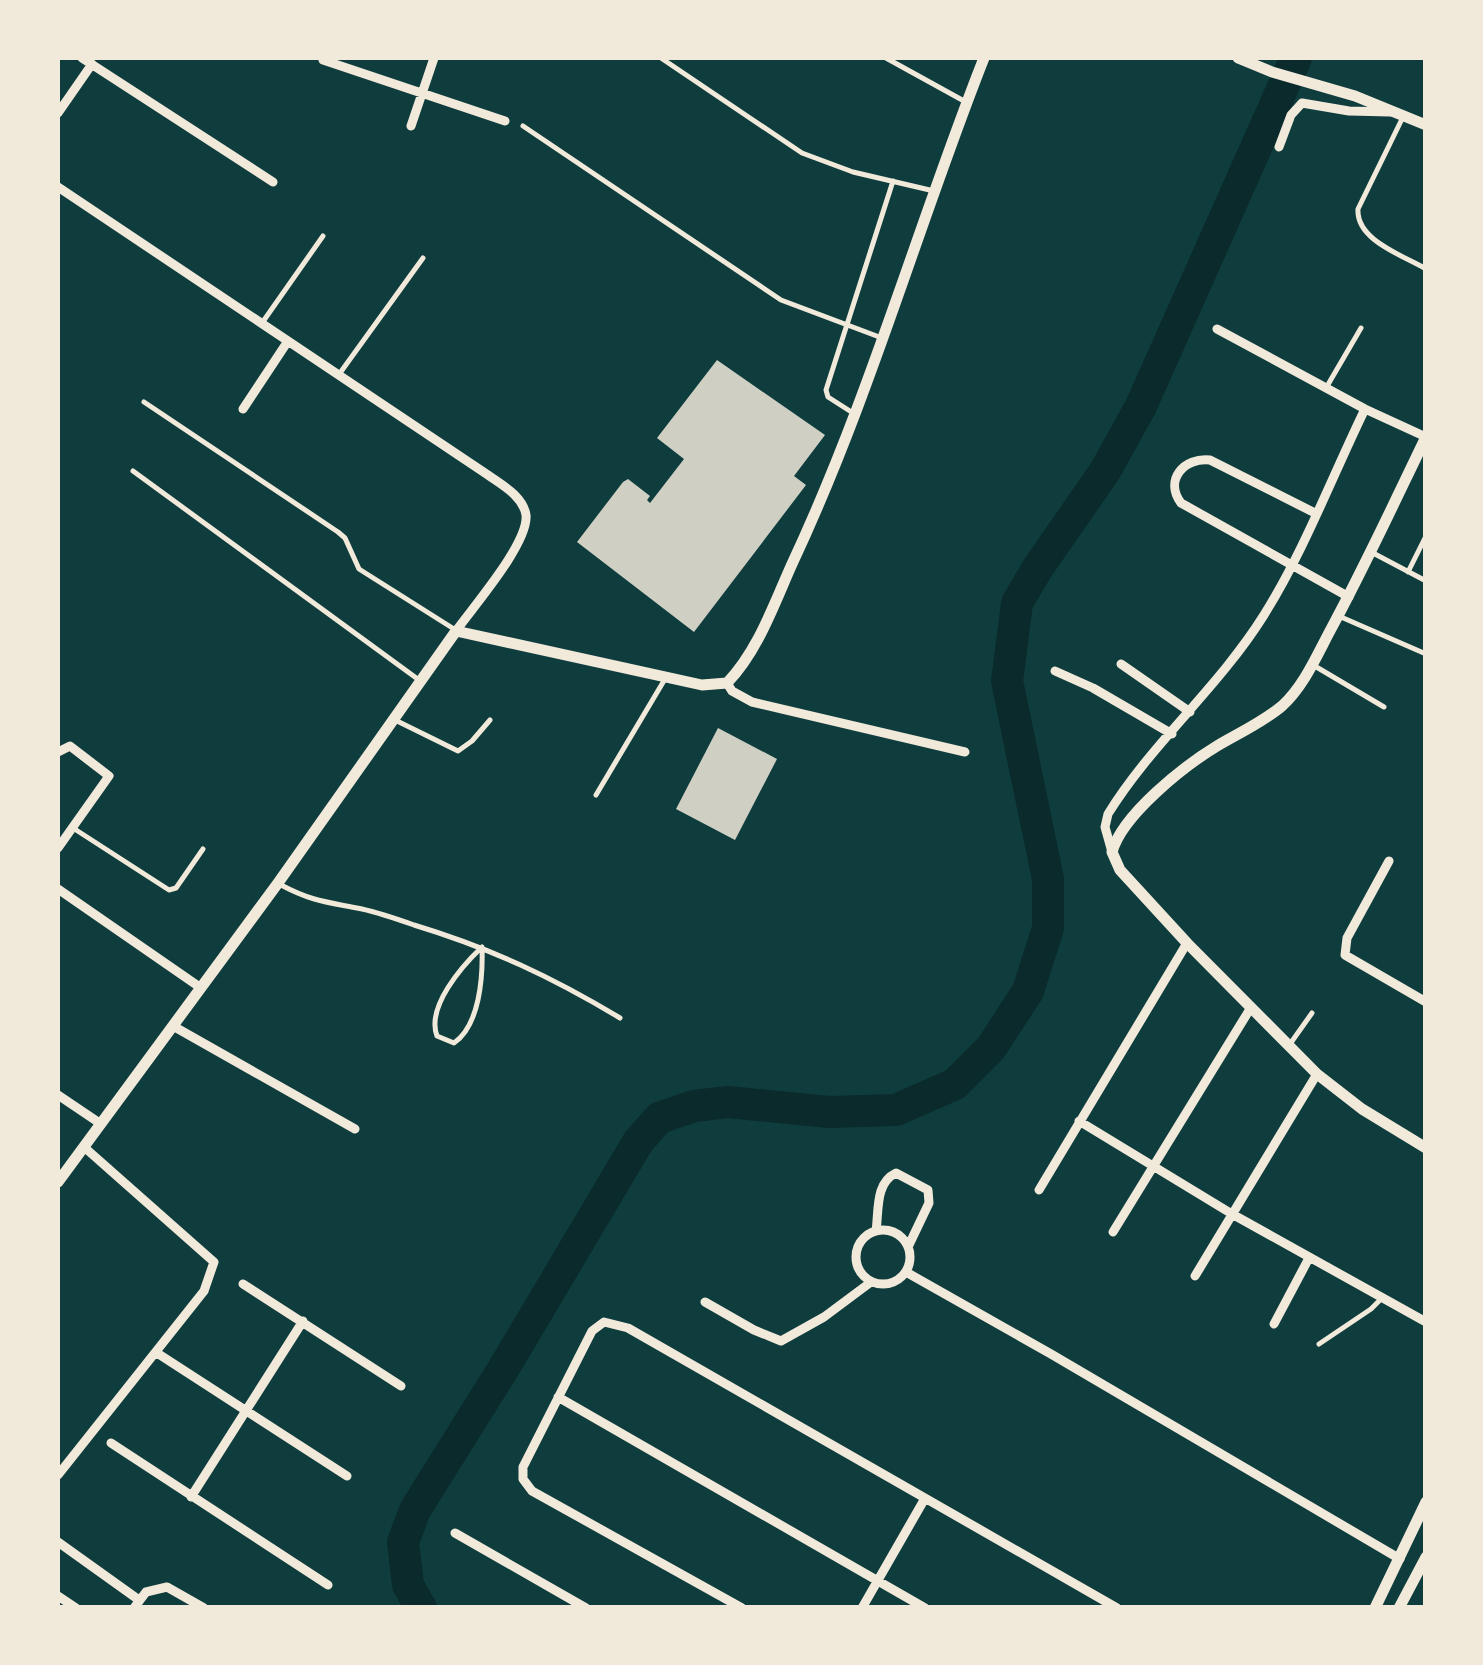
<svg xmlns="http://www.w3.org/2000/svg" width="1483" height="1665" font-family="'Noto Sans',sans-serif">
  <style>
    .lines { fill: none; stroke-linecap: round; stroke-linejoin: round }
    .river { stroke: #0a2a2b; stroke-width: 32 }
    .building { fill: #cfcfc3 }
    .service { stroke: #f1e9da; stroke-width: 5 }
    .minor { stroke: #f1e9da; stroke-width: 9 }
    .tertiary { stroke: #f1e9da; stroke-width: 11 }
  </style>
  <rect width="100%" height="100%" fill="#0f3d3e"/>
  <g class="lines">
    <!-- river -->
    <path class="river" d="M421 1608 408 1585 403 1542 415 1510 505 1366 638 1142 659 1118 694 1106 728 1102 829 1112 896 1110 955 1084 991 1048 1028 991 1048 928V879L1007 681 1017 603 1037 569 1105 471 1141 406 1296 58"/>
  </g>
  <!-- building -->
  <path class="building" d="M717 360 825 435 794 476 806 485 694 632 577 542 623 482 628 479 650 496 647 500 650 503 684 459 657 438Z
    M718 728 777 759 735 840 676 809Z"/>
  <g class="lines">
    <!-- service -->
    <path class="service" d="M661 58 802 153 853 172 934 191
      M886 58 964 101
      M1402 119 1358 209C1356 240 1402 255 1426 269
      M523 126 781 300 882 338
      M262 323 323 236
      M340 373 423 258
      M1326 388 1361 328
      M144 402 338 532 345 538 359 569 454 629
      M853 413 828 397 826 390 893 181
      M133 471 419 680
      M1373 553 1426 581
      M1408 572 1426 536
      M1341 617 1426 654
      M1313 665 1384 707
      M395 720 458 751 472 741 490 720
      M596 795 665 679
      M73 828 169 890 176 888 203 849
      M281 885C313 902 328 902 362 909 380 913 397 919 414 925 490 948 552 977 620 1018
      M482 947C483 976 480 1025 454 1043L437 1036C426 1007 462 966 482 947Z
      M1290 1044 1312 1013
      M1319 1344 1371 1309 1381 1299"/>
    <!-- minor -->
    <path class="minor" d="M82 58 273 182
      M323 60 505 121
      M58 113 92 64
      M411 126 434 58
      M1279 147 1291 115 1302 103 1349 111 1390 112
      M58 187 488 475C502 485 523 496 526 515 529 543 473 607 456 631
      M1217 329 1365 409 1426 437
      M243 409 288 341
      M1315 513 1210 460C1184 457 1164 480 1181 503L1349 597
      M1121 664 1190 712
      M1055 671 1093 688 1172 734
      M727 683 732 691 752 702 965 752
      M58 752 70 746 109 776 58 848
      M1112 852 1105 827 1108 814C1151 744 1219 687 1264 615 1304 551 1332 477 1365 409
      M1389 861 1347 938 1345 955 1426 1002
      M58 889 201 988
      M173 1026 355 1129
      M58 1095 101 1124
      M1079 1121 1232 1214 1426 1322
      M1039 1190 1187 943
      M856 1257a27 27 0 1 1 54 0a27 27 0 1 1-54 0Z
      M876 1231C879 1210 875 1183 896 1173L928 1190 929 1203 908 1247
      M1113 1232 1250 1009
      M906 1272 1051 1354 1400 1559
      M1195 1276 1317 1074
      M243 1284 401 1386
      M705 1302 754 1330 781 1341 824 1317 871 1282
      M1274 1324 1309 1258
      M157 1353 347 1476
      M558 1397 925 1608
      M111 1443 328 1585
      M58 1475 204 1291 214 1262 84 1147
      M191 1497 303 1321
      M455 1533 586 1608
      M58 1542 139 1600
      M58 1596 76 1608
      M134 1608 146 1592 167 1587 204 1608
      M742 1608 532 1491 523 1479V1467L592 1331 604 1322 628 1328 1117 1608
      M862 1608 924 1500"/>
    <!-- tertiary -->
    <path class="tertiary" d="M1238 58 1272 72 1355 96 1426 125
      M1426 437C1395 501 1365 566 1331 629 1317 655 1304 686 1282 706 1263 722 1239 733 1217 746 1184 766 1122 815 1112 852L1120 870 1187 943 1317 1074 1362 1109 1426 1148
      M58 1182 278 883 456 631 702 685 727 683C758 651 774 604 792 564 869 400 918 225 984 58
      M1375 1608 1426 1502
      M1399 1608 1426 1557"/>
  </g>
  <!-- border -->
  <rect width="1483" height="1665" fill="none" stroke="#f1e9da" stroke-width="120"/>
</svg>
